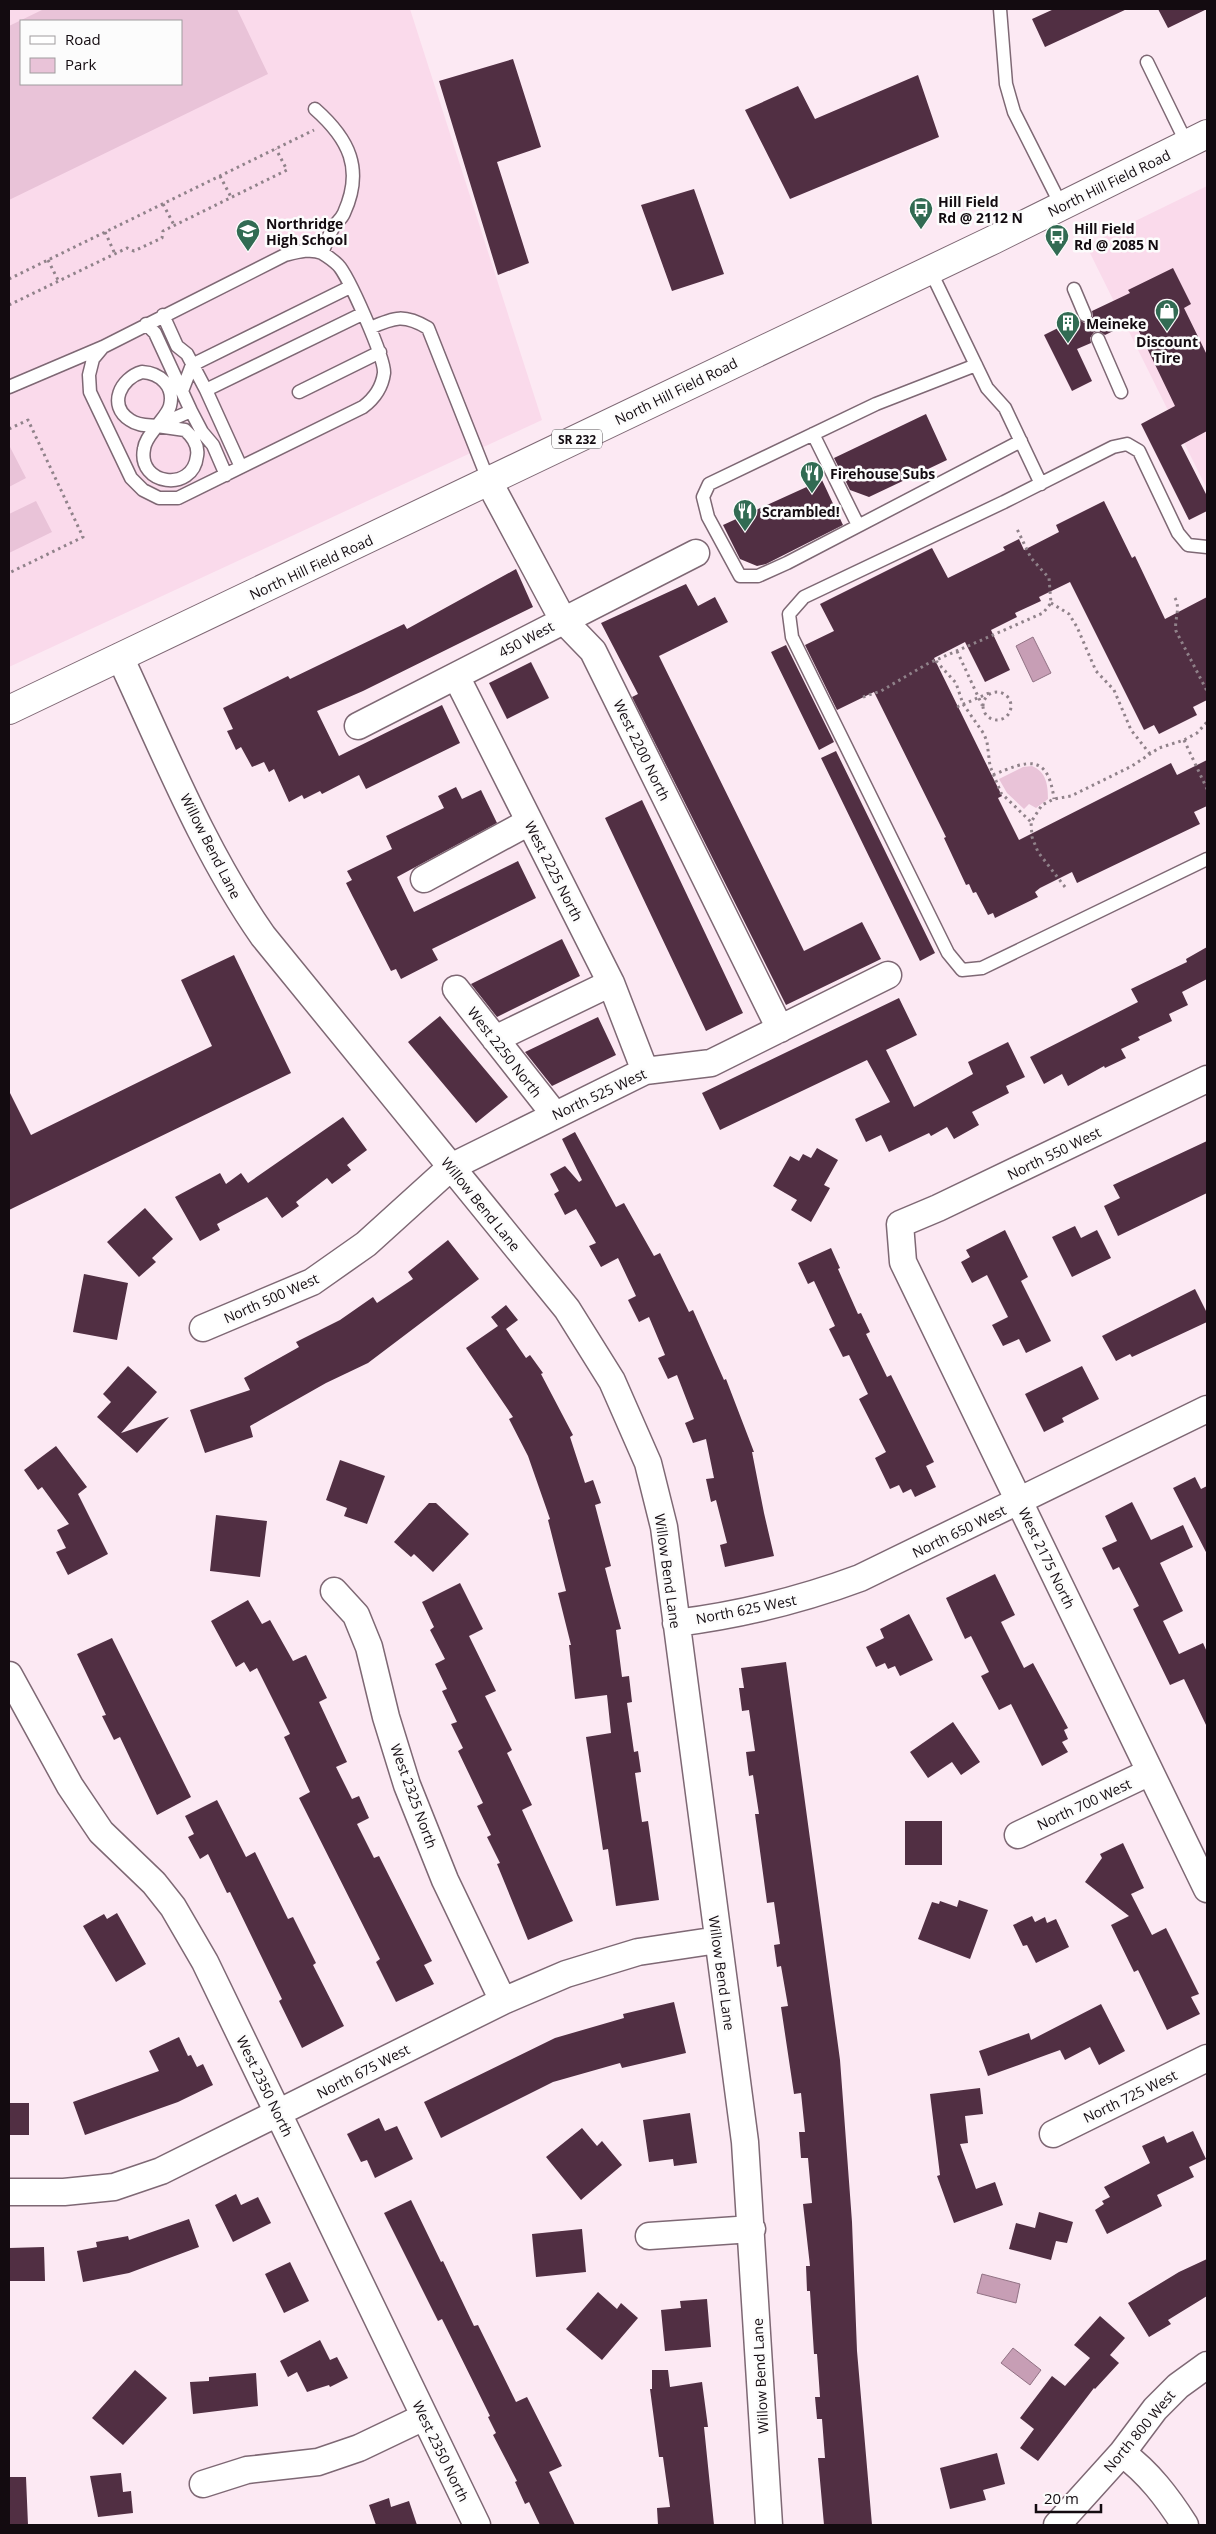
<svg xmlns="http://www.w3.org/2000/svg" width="1216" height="2534" font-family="'Open Sans',sans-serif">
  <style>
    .built { fill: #fadaeb; fill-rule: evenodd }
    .green { fill: #e9c3d8; fill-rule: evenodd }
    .water { fill: #c79eb5; stroke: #917284 }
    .building { fill: #512f43 }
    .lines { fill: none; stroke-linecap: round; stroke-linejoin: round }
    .service-casing { stroke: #7e6874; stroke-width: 15 }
    .minor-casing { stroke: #7e6874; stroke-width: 29 }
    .primary-casing { stroke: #7e6874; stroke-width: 30 }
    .path { stroke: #90828a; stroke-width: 3; stroke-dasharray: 2.5 4; stroke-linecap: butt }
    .service { stroke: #fff; stroke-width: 12 }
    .minor { stroke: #fff; stroke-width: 26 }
    .primary { stroke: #fff; stroke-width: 28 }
    .labels { text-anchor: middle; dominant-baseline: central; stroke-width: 5; stroke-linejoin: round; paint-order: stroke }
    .shield { fill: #fcfcfc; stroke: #595357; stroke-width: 1 }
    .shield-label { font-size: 12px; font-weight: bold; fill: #130b10 }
    .street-label { font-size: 14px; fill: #130b10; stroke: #fcfcfc }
    .poi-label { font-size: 14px; font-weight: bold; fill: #130b10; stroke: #fcfcfc; text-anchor: start }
  </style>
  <rect width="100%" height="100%" fill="#fce9f3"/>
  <!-- built -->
  <path class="built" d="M9 9H410L542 420 9 667ZM21 21H181V84H21Z
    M1207 186V489L1086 245Z"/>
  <!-- green -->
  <path class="green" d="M44 9H237L268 74 9 200V26ZM21 21H181V84H21Z
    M9 447H10L26 478 9 487Z
    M36 501 52 532 9 553V514Z
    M1032 766C1046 772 1048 784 1048 799L1036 808 1029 804 1024 809 1007 793 999 779 1023 767Z"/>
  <!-- water -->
  <path class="water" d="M1033 637 1051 673 1033 682 1016 646Z
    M982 2274 1020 2284 1016 2303 977 2293Z
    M1013 2348 1041 2370 1030 2385 1001 2363Z"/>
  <!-- building -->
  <path class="building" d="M1054 9H1127L1045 47 1032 19Z
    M1158 9H1207L1168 28Z
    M513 59 541 147 497 162 529 263 498 275 439 81Z
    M918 75 939 137 790 199 745 110 798 86 815 119Z
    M694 189 724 274 672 291 641 205Z
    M1173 268 1191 304 1184 308 1207 355V431L1181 445 1207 496V511L1189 520 1141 424 1175 406 1134 321 1105 335 1099 331 1094 332 1090 338 1091 343 1077 349 1092 381 1072 391 1044 335 1078 318 1084 323 1089 322 1093 316 1092 311 1130 293 1128 290Z
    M926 414 947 460 869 497 850 490 834 458Z
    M822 480 843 525 766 564 757 566 740 559 723 525Z
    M1104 501 1132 558 1135 556 1165 619 1207 597V700L1193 707 1197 715 1159 734 1154 725 1144 730 1070 582 1039 597 1041 601 1015 613 1017 617 991 630 1010 670 985 682 965 642 934 658 1002 796 998 798 1019 840 1171 763 1177 775 1207 760V806L1194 812 1200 824 1077 883 1072 872 1040 888 1035 892 1038 897 995 918 993 913 988 915 976 892 973 893 969 884 966 885 944 838 946 837 874 692 837 710 805 645 834 631 820 604 932 548 948 578 1005 550 1003 547 1019 539 1024 550 1059 532 1056 525Z
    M516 569 533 607 363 691 317 711 339 756 442 705 460 743 366 789 359 775 322 794 320 791 304 799 302 795 289 802 274 769 269 772 264 762 252 767 241 747 236 750 227 731 233 729 223 708 288 676 290 679 404 624 407 629Z
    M686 584 698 606 715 597 728 622 659 656 804 951 862 922 881 959 786 1005 632 697 638 694 601 623Z
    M786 645 834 742 819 750 771 652Z
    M531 662 549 698 507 719 489 683Z
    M836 751 935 953 920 961 821 758Z
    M456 787 462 799 481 790 497 823 397 877 414 912 518 861 536 898 432 949 438 960 401 979 396 969 391 971 353 897 346 883 352 880 347 871 392 849 386 836 444 808 438 796Z
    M642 800 743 1013 706 1031 605 818Z
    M562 939 580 976 497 1017 471 984Z
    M1207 947V979L1182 992 1188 1005 1169 1014 1172 1021 1138 1037 1140 1040 1121 1049 1126 1058 1105 1068 1104 1066 1068 1086 1062 1074 1044 1084 1030 1057 1138 1002 1131 989 1187 962 1186 959Z
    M234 955 291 1073 9 1210V1091L31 1135 212 1046 181 980Z
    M899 998 917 1035 886 1050 914 1107 973 1074 968 1062 1008 1042 1025 1077 1006 1086 1009 1093 972 1112 979 1125 954 1139 947 1127 931 1136 929 1133 889 1152 881 1135 866 1142 855 1119 890 1102 867 1060 720 1130 702 1093Z
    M440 1016 508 1097 476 1123 408 1042Z
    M598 1017 616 1055 552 1086 525 1052Z
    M343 1117 367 1150 347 1165 351 1170 332 1184 327 1178 296 1202 299 1206 282 1218 267 1197 217 1224 220 1230 200 1241 175 1197 220 1173 226 1184 241 1173 248 1183Z
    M575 1132 616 1207 624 1203 654 1256 660 1253 689 1312 693 1310 724 1380 726 1379 754 1452H752L764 1513 774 1556 725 1567 720 1545 727 1543 716 1500 711 1502 706 1479 714 1478 706 1439 693 1443 685 1423 694 1419 677 1375 668 1379 658 1358 665 1355 649 1317 639 1322 628 1300 636 1296 618 1258 601 1267 589 1246 596 1243 576 1209 565 1215 554 1194 559 1191 550 1174 565 1166 579 1182 582 1180 562 1139Z
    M1207 1141V1193L1118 1236 1104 1206 1120 1198 1113 1185Z
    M817 1148 838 1160 824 1185 830 1188 811 1222 791 1210 797 1200 773 1186 790 1156 799 1161 803 1154 811 1158Z
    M145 1208 173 1239 152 1258 156 1262 139 1277 107 1242Z
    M1075 1226 1081 1238 1097 1230 1111 1258 1072 1277 1052 1237Z
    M1005 1230 1028 1277 1021 1281 1051 1341 1026 1353 1019 1339 1003 1346 992 1325 1008 1317 987 1275 972 1283 961 1262 970 1257 966 1250Z
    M448 1240 479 1279 368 1363 326 1383 250 1426 253 1437 205 1453 190 1410 250 1390 244 1378 299 1347 296 1342 340 1320 373 1297 377 1303 413 1279 408 1272Z
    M831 1248 840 1268 838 1269 858 1314 861 1313 870 1332 866 1334 887 1377 891 1375 934 1462 926 1466 936 1487 915 1497 911 1489 903 1493 899 1485 890 1489 875 1458 886 1452 859 1399 868 1394 849 1355 843 1357 829 1329 835 1326 814 1281 808 1284 798 1263Z
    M84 1274 128 1283 117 1340 73 1332Z
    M1195 1289 1207 1313V1322L1132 1357 1130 1354 1116 1361 1102 1336Z
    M506 1305 518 1320 506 1329 526 1358 530 1355 543 1373 541 1374 573 1435 570 1437 585 1483 593 1480 601 1503 595 1505 611 1566 605 1568 621 1629 616 1630 622 1677 629 1676 632 1702 627 1703 634 1752 638 1751 641 1772 635 1773 642 1822 648 1821 659 1900 616 1906 608 1849 603 1850 586 1737 611 1733 607 1695 575 1699 569 1645H571L558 1593 566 1591 548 1520 550 1519 528 1456 509 1419 513 1417 466 1348 498 1326 491 1317Z
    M128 1366 157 1392 121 1433 169 1417 137 1453 97 1417 111 1402 103 1394Z
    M1082 1366 1099 1399 1062 1418 1064 1422 1044 1432 1025 1394Z
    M56 1446 87 1487 78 1494 108 1554 68 1575 56 1552 66 1548 57 1530 69 1524 42 1487 38 1490 24 1470Z
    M340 1460 385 1476 367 1524 344 1516 347 1508 326 1500Z
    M1195 1477 1201 1489 1207 1486V1554L1173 1488Z
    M1132 1502 1151 1540 1183 1525 1193 1547 1160 1563 1183 1611 1163 1621 1179 1654 1203 1643 1207 1652V1727L1184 1679 1170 1685 1133 1609 1139 1606 1119 1567 1113 1570 1102 1548 1117 1541 1105 1516Z
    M429 1503H436L469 1534 433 1572 414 1554 411 1557 394 1542Z
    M216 1515 267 1521 260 1577 210 1571Z
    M995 1574 1015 1615 1001 1622 1024 1668 1033 1663 1068 1728 1064 1730 1068 1739 1062 1742 1068 1752 1042 1766 1011 1704 999 1710 981 1676 989 1672 971 1636 965 1639 946 1598Z
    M460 1583 483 1629 469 1636 496 1691 485 1696 512 1750 507 1753 532 1805 522 1810 573 1921 528 1940 497 1864 500 1863 487 1837 491 1835 477 1806 483 1803 458 1751 463 1748 451 1724 457 1722 442 1691 447 1689 435 1664 445 1659 430 1630 434 1627 422 1602Z
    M248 1600 262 1624 270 1620 293 1661 306 1655 327 1698 319 1702 347 1762 336 1767 352 1799 359 1796 369 1818 357 1824 374 1858 379 1856 432 1961 424 1965 434 1984 396 2002 376 1962 380 1959 299 1798 310 1792 284 1737 290 1734 257 1668 250 1672 244 1662 236 1667 211 1621Z
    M909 1614 933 1660 900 1676 895 1666 888 1669 885 1663 876 1667 866 1647 884 1638 880 1629Z
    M112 1638 191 1797 157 1815 120 1737 114 1740 102 1716 106 1715 77 1654Z
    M786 1662 840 2060 852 2222 857 2351 872 2525H824L818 2458H825L822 2419H817L815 2397H820L817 2354H814L810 2291H807L806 2266H810L803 2204 812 2203 808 2158H801L799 2132H805L801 2093 794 2094 781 2007 788 2006 781 1966 777 1967 774 1945 780 1944 774 1902 767 1903 755 1814H759L753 1775 749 1776 746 1752 755 1751 749 1710 742 1711 739 1688H744L741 1668Z
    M953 1722 980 1762 961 1775 952 1762 928 1778 910 1752Z
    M217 1800 246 1857 255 1852 288 1919 293 1917 316 1963 313 1965 344 2026 302 2048 279 2001 282 1999 230 1892 227 1893 208 1854 200 1859 188 1837 194 1834 185 1816Z
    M905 1821H942V1865H905Z
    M1123 1843 1144 1888 1131 1894 1152 1935 1166 1928 1199 1994 1191 1997 1200 2014 1167 2030 1138 1970 1134 1972 1111 1925 1129 1916 1085 1882 1102 1858 1100 1854Z
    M959 1900 988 1910 970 1959 918 1939 932 1902 939 1904 940 1901 957 1907Z
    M117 1913 146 1964 116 1982 83 1926 104 1914 107 1919Z
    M1032 1916 1035 1922 1045 1917 1047 1923 1056 1919 1069 1947 1036 1963 1027 1945 1023 1946 1013 1925Z
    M674 2002 686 2053 622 2068 620 2063 553 2082 441 2138 424 2102 555 2038 624 2018 623 2014Z
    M1101 2004 1125 2051 1099 2065 1090 2047 1065 2060 1060 2050 988 2076 979 2051 1029 2033 1031 2040Z
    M179 2037 188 2056 191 2055 197 2067 203 2064 213 2085 178 2102 85 2135 73 2102 159 2071 149 2051Z
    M980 2088 983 2114 965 2116 968 2143 960 2144 976 2189 995 2182 1003 2205 954 2223 937 2176 940 2175 930 2094Z
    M9 2103H29V2135H9Z
    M690 2113 697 2163 674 2166 673 2159 649 2162 643 2120Z
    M379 2118 385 2131 397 2126 413 2159 375 2178 367 2160 361 2162 347 2134Z
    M582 2128 597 2146 602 2141 622 2165 581 2200 546 2157Z
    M1193 2131 1206 2159 1189 2167 1194 2177 1157 2195 1162 2206 1107 2234 1095 2210 1104 2204 1102 2201 1110 2197 1104 2187 1150 2163 1142 2146 1164 2136 1167 2143Z
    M236 2194 241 2205 258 2197 271 2223 233 2242 215 2205Z
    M411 2200 441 2262 443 2261 474 2326 478 2325 516 2402 527 2397 562 2466 549 2472 575 2525H540L529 2502 525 2504 515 2482 517 2481 493 2435 496 2433 488 2417 490 2416 442 2319 438 2321 384 2213Z
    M1039 2212 1073 2222 1067 2243 1056 2241 1051 2260 1009 2249 1016 2223 1035 2228Z
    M189 2219 199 2247 129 2273 83 2282 77 2251 97 2247 96 2242 128 2236 129 2240Z
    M582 2229 586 2272 536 2277 532 2234Z
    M44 2247 45 2281H9V2248Z
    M1207 2259V2296L1168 2320 1171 2324 1149 2337 1128 2303 1179 2272Z
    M290 2262 309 2301 284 2313 265 2274Z
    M598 2292 617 2309 621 2303 638 2318 602 2360 566 2329Z
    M707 2299 711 2347 665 2351 661 2310 681 2308 680 2301Z
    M1100 2316 1125 2338 1110 2355 1119 2363 1095 2389 1094 2388 1038 2461 1020 2448 1034 2429 1020 2418 1052 2376 1065 2386 1090 2358 1074 2345Z
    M320 2340 330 2360 337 2357 348 2378 330 2387 329 2385 307 2392 297 2372 288 2377 280 2361Z
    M135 2370 167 2398 123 2445 92 2418Z
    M652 2370H668L670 2387 702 2382 708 2427H704L714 2525H658L657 2508 670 2507 663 2457H659L650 2389H652Z
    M256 2373 258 2406 193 2414 190 2382 209 2381V2377Z
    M997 2453 1005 2484 983 2490 986 2500 950 2509 940 2468Z
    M121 2473 123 2492 131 2491 133 2513 98 2517 90 2476Z
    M9 2477H26L28 2525H9Z
    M389 2498 391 2507 409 2501 417 2525H376L369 2505Z"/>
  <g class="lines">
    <!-- service casing -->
    <g class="service-casing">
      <path id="service" d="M1000 9 1006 84 1014 112 1062 207
        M1147 62 1187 144
        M315 109C349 139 364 169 344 213 342 218 338 221 335 225 329 233 326 244 322 253
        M930 270 987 388 1005 408 1041 484
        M1074 289 1085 315
        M163 315 177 346 187 354 206 390 241 467
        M146 324 155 333 191 411 202 432 213 445 226 475
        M370 328C395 317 404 314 428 328L489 482
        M1098 339 1121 392
        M976 365 876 404 709 484 703 497 708 517 740 576H758L787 563 1021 441
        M142 372C160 373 175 386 170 406 168 413 162 419 157 426 148 425 138 426 130 420 107 405 121 378 142 372Z
        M9 387 103 347 285 255C297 252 311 248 322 253 327 256 334 261 338 265 348 275 385 358 384 373 382 388 375 398 363 407L178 498H159L143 490 131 478 90 392 89 375 93 359 103 347
        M206 390 362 314
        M182 391 192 365 350 287
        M299 392 380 352
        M159 425 191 411
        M157 426 185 430C193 437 199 445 197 456 193 493 137 485 144 449 145 440 152 433 157 426Z
        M813 434 858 525
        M1207 547 1188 545 1178 533 1139 451 1127 444 1113 447 1004 502 804 597 789 614 792 637 948 953 962 970 982 968 1207 859"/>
    </g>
    <!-- minor casing -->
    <g class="minor-casing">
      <path id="minor" d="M489 482 563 620 593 651 780 1029
        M120 657C164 751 203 850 263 936L567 1309 612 1381 648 1463 664 1527 745 2142 769 2525
        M456 676 611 983 645 1071
        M358 726 696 553
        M424 879 529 822
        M456 989 555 1115
        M495 1039 611 983
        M1207 1079 938 1208 900 1224 903 1262 1207 1889
        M203 1328 312 1282 366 1244 451 1167 645 1071 711 1063 888 975
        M334 1591 356 1615 369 1647 386 1717 407 1785 445 1880 503 2001
        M676 1623C739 1615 801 1600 860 1578L1207 1409
        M9 1675 70 1786 101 1832 154 1883 173 1907 205 1962 477 2525
        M1018 1835 1150 1772
        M1053 2134 1207 2058
        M9 2192H64L114 2187 161 2171 503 2001 566 1974 638 1952 718 1940
        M649 2236 752 2229
        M1122 2453C1149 2473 1167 2497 1185 2525
        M203 2484 247 2470 318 2462 359 2448 424 2417
        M1057 2525 1122 2453 1155 2409 1178 2386 1207 2365"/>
    </g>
    <!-- primary casing -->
    <g class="primary-casing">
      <path id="primary" d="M9 710 993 240 1207 134"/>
    </g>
    <!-- path -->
    <path class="path" d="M220 176 231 197
      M163 204 174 225
      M105 232 115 254
      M48 260 58 280
      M9 279 314 130
      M9 305 127 248 134 251 162 238 163 231 287 170 276 149
      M9 429 28 420 83 537 9 573
      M1175 598C1181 609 1174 619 1176 631L1207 691
      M1051 603 1069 614 1077 627 1096 671 1114 690 1131 730 1150 754
      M957 651 982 705
      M936 661 956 683 963 704 984 734 987 742 990 766 1001 793 1031 822
      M983 706a14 14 0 1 1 28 0a14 14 0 1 1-28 0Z
      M863 697 881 691 927 664 1043 613 1051 603 1049 578 1031 558 1017 529
      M957 707 989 693
      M1184 740 1207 789
      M993 775C1028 760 1048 753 1054 799
      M1065 887 1038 852 1032 837 1031 822 1042 805 1054 799 1071 796 1132 766 1159 748 1184 740 1197 733 1207 722"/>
    <!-- service -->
    <use href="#service" class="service"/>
    <!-- minor -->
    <use href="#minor" class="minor"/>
    <!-- primary -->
    <use href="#primary" class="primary"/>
  </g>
  <!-- icons -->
  <defs>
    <g id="bus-pin" transform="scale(1.25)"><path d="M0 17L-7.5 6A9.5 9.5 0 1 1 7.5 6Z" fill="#326b53" stroke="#fcfcfc"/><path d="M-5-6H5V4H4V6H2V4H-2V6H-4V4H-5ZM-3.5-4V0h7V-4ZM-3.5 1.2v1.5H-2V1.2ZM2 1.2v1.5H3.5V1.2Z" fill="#fff"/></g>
    <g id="school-pin" transform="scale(1.25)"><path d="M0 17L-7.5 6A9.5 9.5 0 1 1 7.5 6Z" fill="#326b53" stroke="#fcfcfc"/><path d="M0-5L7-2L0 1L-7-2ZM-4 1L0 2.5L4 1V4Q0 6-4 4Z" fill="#fff"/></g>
    <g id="shop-pin" transform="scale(1.25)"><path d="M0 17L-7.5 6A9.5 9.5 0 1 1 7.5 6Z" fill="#326b53" stroke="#fcfcfc"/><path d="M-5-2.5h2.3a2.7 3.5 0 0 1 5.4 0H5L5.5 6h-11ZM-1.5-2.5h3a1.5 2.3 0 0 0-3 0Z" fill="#fff"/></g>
    <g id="building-pin" transform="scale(1.25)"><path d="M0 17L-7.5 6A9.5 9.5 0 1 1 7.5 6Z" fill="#326b53" stroke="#fcfcfc"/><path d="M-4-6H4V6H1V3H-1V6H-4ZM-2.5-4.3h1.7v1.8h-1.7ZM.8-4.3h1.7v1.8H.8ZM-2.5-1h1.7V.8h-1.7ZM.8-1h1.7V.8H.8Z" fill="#fff"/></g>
    <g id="restaurant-pin" transform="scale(1.25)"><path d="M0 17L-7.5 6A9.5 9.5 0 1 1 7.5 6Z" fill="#326b53" stroke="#fcfcfc"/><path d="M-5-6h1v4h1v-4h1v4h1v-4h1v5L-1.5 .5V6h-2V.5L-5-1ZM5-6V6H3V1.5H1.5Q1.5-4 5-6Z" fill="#fff"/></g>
  </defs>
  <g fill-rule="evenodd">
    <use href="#bus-pin" x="921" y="209"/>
    <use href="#school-pin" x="248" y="231"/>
    <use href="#bus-pin" x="1057" y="236"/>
    <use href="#shop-pin" x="1167" y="311"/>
    <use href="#building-pin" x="1068" y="323"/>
    <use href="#restaurant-pin" x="812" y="473"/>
    <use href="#restaurant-pin" x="745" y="511"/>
  </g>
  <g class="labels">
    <!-- shield labels -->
    <rect class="shield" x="552" y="429.5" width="50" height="19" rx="4"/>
    <g class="shield-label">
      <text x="577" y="439">SR 232</text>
    </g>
    <!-- street labels -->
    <g class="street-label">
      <text transform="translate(1109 183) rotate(-26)">North Hill Field Road</text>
      <text transform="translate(676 391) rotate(-26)">North Hill Field Road</text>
      <text transform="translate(311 567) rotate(-25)">North Hill Field Road</text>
      <text transform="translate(526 639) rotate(-28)">450 West</text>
      <text transform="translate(642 750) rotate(64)">West 2200 North</text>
      <text transform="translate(211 846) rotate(63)">Willow Bend Lane</text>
      <text transform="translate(554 871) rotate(63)">West 2225 North</text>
      <text transform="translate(505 1052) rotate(52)">West 2250 North</text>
      <text transform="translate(599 1094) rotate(-25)">North 525 West</text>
      <text transform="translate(1054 1153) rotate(-26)">North 550 West</text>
      <text transform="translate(481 1204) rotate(51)">Willow Bend Lane</text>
      <text transform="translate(271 1298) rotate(-24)">North 500 West</text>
      <text transform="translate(959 1531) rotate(-26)">North 650 West</text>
      <text transform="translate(1047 1558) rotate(64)">West 2175 North</text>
      <text transform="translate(668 1571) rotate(82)">Willow Bend Lane</text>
      <text transform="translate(746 1609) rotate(-11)">North 625 West</text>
      <text transform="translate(414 1796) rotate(70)">West 2325 North</text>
      <text transform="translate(1084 1804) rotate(-25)">North 700 West</text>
      <text transform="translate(722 1973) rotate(82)">Willow Bend Lane</text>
      <text transform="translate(363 2071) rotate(-27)">North 675 West</text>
      <text transform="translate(265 2086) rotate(64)">West 2350 North</text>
      <text transform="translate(1130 2096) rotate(-26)">North 725 West</text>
      <text transform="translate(760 2376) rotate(-93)">Willow Bend Lane</text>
      <text transform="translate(1139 2431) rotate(-50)">North 800 West</text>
      <text transform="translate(441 2451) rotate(64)">West 2350 North</text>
    </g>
    <!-- poi labels -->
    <g class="poi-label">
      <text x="938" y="201">Hill Field<tspan x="938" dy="16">Rd @ 2112 N</tspan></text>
      <text x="266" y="223">Northridge<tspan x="266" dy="16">High School</tspan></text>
      <text x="1074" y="228">Hill Field<tspan x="1074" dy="16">Rd @ 2085 N</tspan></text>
      <text x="1086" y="323">Meineke</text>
      <text x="1167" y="341" text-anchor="middle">Discount<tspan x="1167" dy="16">Tire</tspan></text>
      <text x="830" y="473">Firehouse Subs</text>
      <text x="762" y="511">Scrambled!</text>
    </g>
  </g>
  <!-- border -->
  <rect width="1216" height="2534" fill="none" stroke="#130b10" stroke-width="20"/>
  <!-- legend -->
  <rect x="20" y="20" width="162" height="65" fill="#fcfcfc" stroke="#9f9c9e"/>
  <rect x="30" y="36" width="25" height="8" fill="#ffffff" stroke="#9f9c9e"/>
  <text x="65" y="45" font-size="15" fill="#130b10">Road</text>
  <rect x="30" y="58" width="25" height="15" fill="#e9c3d8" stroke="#9f9c9e"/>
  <text x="65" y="70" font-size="15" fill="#130b10">Park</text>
  <!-- scale -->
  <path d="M1036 2504v8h65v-8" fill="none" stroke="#130b10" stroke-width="2.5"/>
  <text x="1044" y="2504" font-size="15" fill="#130b10" stroke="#fcfcfc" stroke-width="4" paint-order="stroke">20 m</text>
</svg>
